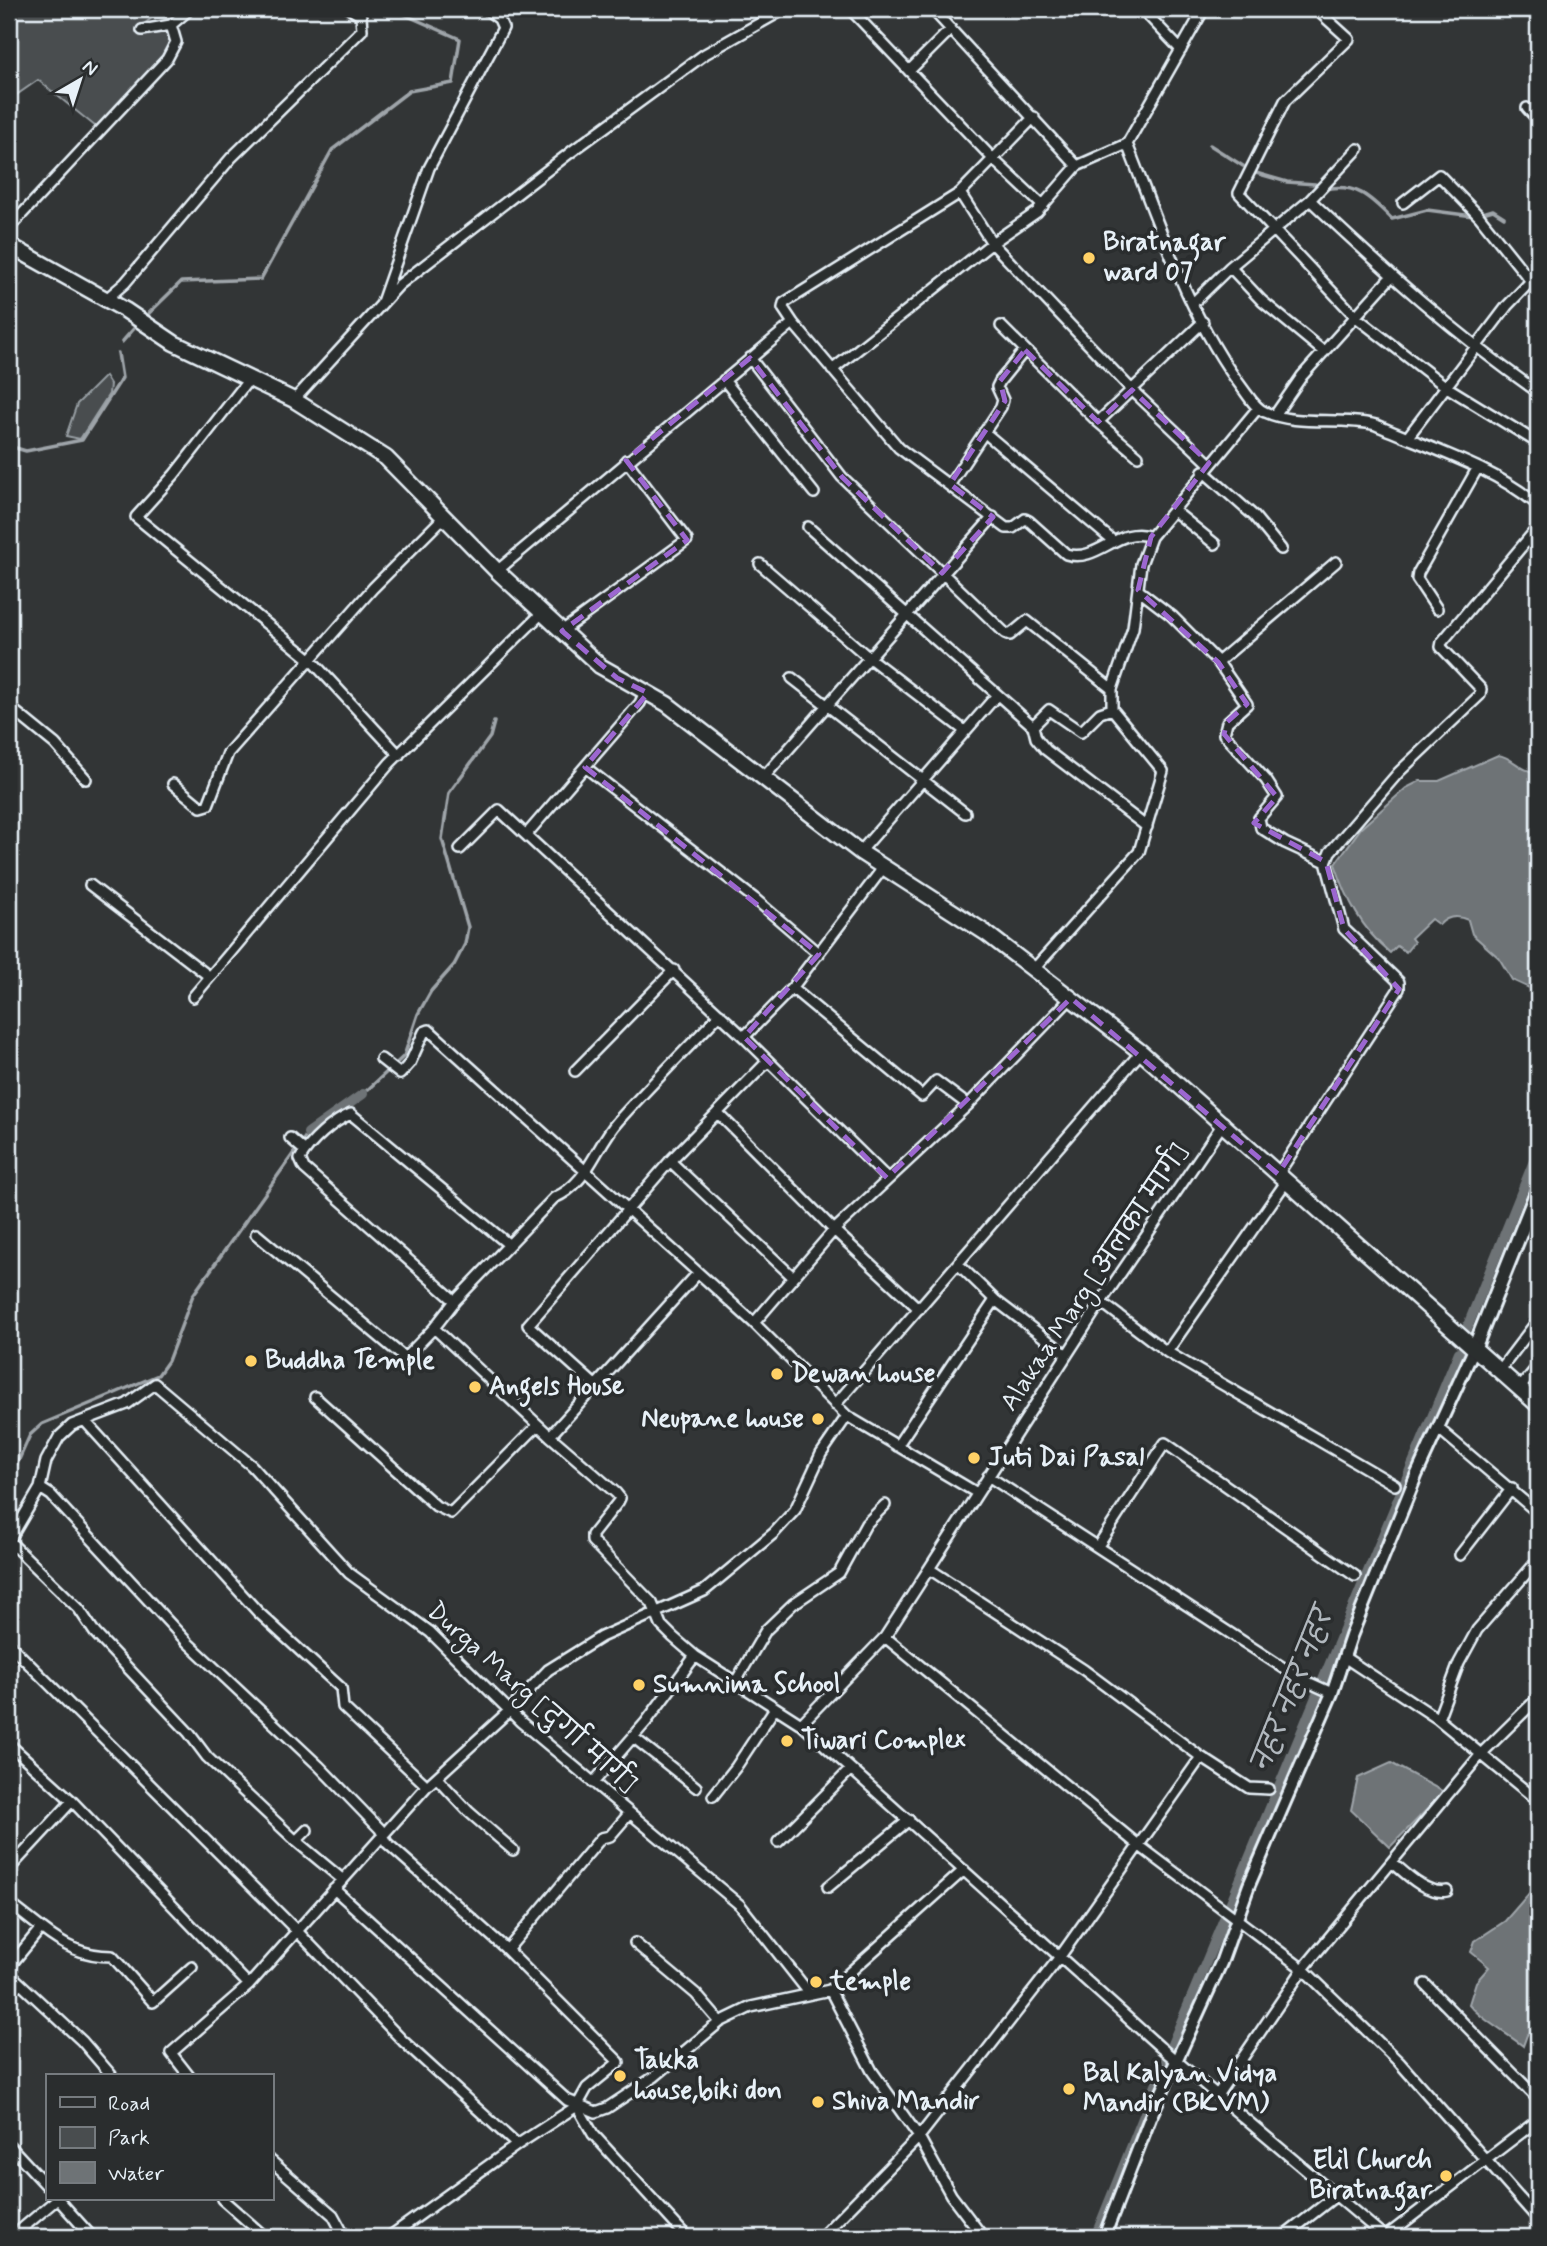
<svg xmlns="http://www.w3.org/2000/svg" width="1547" height="2246" font-family="Mynerve,'Playpen Sans Deva',sans-serif">
  <style>
    .green { fill: #494d4f; stroke: #989fa4; stroke-width: 2 }
    .water { fill: #6e7376; stroke: #9fa5aa; stroke-width: 2 }
    .lines { fill: none; stroke-linecap: round; stroke-linejoin: round }
    .stream { stroke: #9fa5aa; stroke-width: 3.5 }
    .canal { stroke: #6e7376; stroke-width: 10 }
    .minor-casing { stroke: #e8f1f8; stroke-width: 14 }
    .tertiary-casing { stroke: #e8f1f8; stroke-width: 16 }
    .secondary-casing { stroke: #e8f1f8; stroke-width: 18 }
    .primary-casing { stroke: #e8f1f8; stroke-width: 19 }
    .minor { stroke: #2a2d2e; stroke-width: 9 }
    .tertiary { stroke: #2a2d2e; stroke-width: 10 }
    .secondary { stroke: #2a2d2e; stroke-width: 12 }
    .primary { stroke: #2a2d2e; stroke-width: 14 }
    .marked { fill: none; stroke: #9c67d0; stroke-width: 5; stroke-dasharray: 14 9; stroke-linejoin: round }
    .poi-dot { fill: #ffd166; stroke: #2a2d2e; stroke-width: 2.5 }
    .labels { text-anchor: middle; dominant-baseline: central; stroke-width: 7; stroke-linejoin: round; paint-order: stroke }
    .poi-label { font-size: 26px; font-weight: bold; fill: #e8f1f8; stroke: #2a2d2e; text-anchor: start }
    .street-label { font-size: 26px; fill: #e8f1f8; stroke: #2a2d2e }
    .water-label { font-size: 28px; font-style: italic; fill: #b1b8be; stroke: #2a2d2e }
  </style>
  <rect width="100%" height="100%" fill="#323536"/>
  <filter id="ink" filterUnits="userSpaceOnUse"><feTurbulence type="fractalNoise" baseFrequency=".0143" numOctaves="2"/><feDisplacementMap in="SourceGraphic" scale="14" xChannelSelector="R" yChannelSelector="G"/><feConvolveMatrix kernelMatrix="1 2 1 2 8 2 1 2 1" color-interpolation-filters="sRGB"/></filter>
  <g filter="url(#ink)">
    <!-- green -->
    <path class="green" d="M9 9H164L145 23 149 34 165 32 169 40 166 52 96 127 38 80 15 96 9 91Z
      M105 376 110 384 109 394 80 439 66 436 77 404Z"/>
    <!-- water -->
    <path class="water" d="M1498 755C1514 757 1521 773 1538 772V992L1512 980 1499 958 1472 934 1468 920C1457 915 1447 916 1439 925L1431 919 1411 938 1414 942 1406 952 1397 946 1390 953C1361 928 1347 900 1335 864L1361 828 1406 788 1420 781H1439Z
      M1391 1763 1444 1792 1390 1847 1351 1810 1358 1778Z
      M1538 1883V2027L1527 2035 1523 2046C1505 2032 1483 2021 1469 2004L1476 1982 1489 1967 1471 1952 1475 1941 1505 1921Z"/>
    <g class="lines">
      <!-- stream -->
      <path class="stream" d="M1210 145 1243 166
        M1256 173 1287 182 1315 184
        M1324 189C1356 182 1371 198 1392 219L1427 210 1473 216 1493 210 1504 217
        M143 319 181 282 261 279 332 150 409 91 453 83 460 39 392 9
        M122 342 138 324
        M9 446 26 451 82 440 122 378 118 353
        M363 1094 404 1056 418 1014 431 991 454 965 465 944 468 927 442 839 449 793 490 737 494 722
        M9 1465 17 1464 30 1435 42 1424 158 1375 168 1361 193 1295 308 1133"/>
      <!-- canal -->
      <path class="canal" d="M308 1133 363 1094
        M1464 1335 1538 1151
        M1170 2049 1459 1352
        M1095 2237 1167 2058"/>
      <!-- minor casing -->
      <g class="minor-casing">
        <path id="minor" d="M850 9 995 161 1043 206
          M932 9 1077 166 1127 144
          M1142 9 1181 50
          M1204 9 1127 144C1160 227 1189 318 1243 389 1249 397 1256 409 1265 412 1298 427 1340 416 1376 425 1429 448 1493 467 1538 505
          M1316 9 1349 39 1285 101 1239 193 1356 317 1445 386 1538 443
          M171 25 190 9
          M909 71 951 29
          M1527 108 1538 120
          M960 193 992 243 1132 390 1209 463
          M1310 200C1383 269 1456 335 1538 392
          M1403 203 1439 175 1479 216 1538 290
          M9 228 167 59 176 42 171 25 142 30
          M1230 267 1262 301 1324 352
          M104 301 125 283 231 158 362 30 361 16 350 9
          M382 302 429 168 503 28 499 19 486 9
          M1193 303 1230 267 1310 200 1358 149
          M793 323 899 448 1006 528H1013L1025 519 1029 521 1066 554C1098 564 1119 524 1151 537
          M1001 326 1098 422 1138 456
          M750 358 842 477 1005 633 1010 635 1027 621 1112 689
          M832 370 992 243 1037 212 1077 166
          M250 378 174 475 136 517 311 660 399 755
          M724 380 814 493
          M294 400 399 285 571 152 705 54 785 9
          M1275 415 1302 376 1391 277
          M1098 422 1203 322
          M984 432 1113 541
          M1407 438 1507 306 1531 281
          M1203 471 1254 516 1281 549
          M950 484 1001 407 1003 400 997 387 1000 381 1025 350
          M1173 510 1215 544
          M808 527 1033 726 1036 738 1046 750 1147 827
          M760 564 868 657 965 731
          M497 571 793 323 783 308 784 303 960 193 1034 117
          M1138 590 1172 616 1218 662 1336 562
          M1437 609 1417 579 1418 573 1477 469
          M562 631 687 540 626 460
          M1218 662 1247 704 1227 722 1224 734 1266 780 1277 797 1259 818 1261 828 1285 843 1326 862
          M792 678 965 813
          M12 709 55 744 86 779
          M1033 726 1049 710 1081 732 1100 713 1112 709
          M585 767 755 899 819 954
          M764 777 993 517
          M173 784 201 807 208 805 228 753 373 588 445 516
          M526 835 640 703 645 692
          M460 849 499 810 744 1037
          M860 852 997 695
          M883 868 792 988 744 1037 887 1178
          M90 885 210 977
          M1034 969 1139 852 1163 771 1112 709V689L1133 628 1141 564 1151 537 1258 408
          M792 988 922 1096 936 1081 968 1105
          M193 997 390 763 542 613
          M381 1059 400 1074 410 1063 424 1032 429 1030 754 1323 847 1416 977 1493
          M575 1071 674 970
          M718 1113 834 1230 919 1309
          M290 1138 305 1151
          M670 1161 793 1277
          M1278 1174 1399 989V982L1393 976 1344 929 1326 862 1330 852 1399 772 1480 695 1481 689 1441 647 1442 642 1538 527
          M256 1234 405 1358 434 1328 550 1436 616 1493 620 1498 618 1502 592 1535V1541L652 1603 661 1625 673 1637 695 1656 801 1724 1160 2047 1385 2237
          M958 1264 995 1300 1067 1355
          M455 1301 554 1198C588 1184 595 1147 618 1121 651 1084 686 1050 720 1014
          M1101 1302 1167 1352 1395 1485
          M754 1323 834 1230 968 1105 1071 998
          M434 1328 455 1301 304 1168 300 1159C310 1142 333 1121 351 1114L508 1244
          M1167 1352 1286 1182
          M1500 1370 1538 1320
          M596 1386 528 1325 670 1161 768 1061
          M1520 1388 1538 1366
          M315 1397 436 1506 451 1513 538 1425
          M835 1405 1141 1052
          M85 1421 258 1612 341 1688 343 1707 427 1786
          M1439 1429 1538 1513
          M550 1436 698 1273
          M897 1446 995 1300
          M988 1476 1299 1678 1332 1693
          M40 1488 51 1495 187 1642 319 1766 380 1829 387 1843 505 1948 619 2062 587 2088 577 2106
          M9 1541 40 1488 46 1461 59 1437 72 1425 127 1404 155 1384 252 1466 349 1573 430 1632 521 1722 740 1905 810 1994
          M9 1541 79 1609 95 1633 189 1733 207 1757 296 1841 343 1880
          M1098 1546 1165 1443 1355 1576
          M1460 1555 1512 1488
          M931 1570 1084 1670 1201 1757 1249 1788 1269 1789
          M885 1637 1137 1844 1303 1969 1399 2062 1538 2219
          M9 1644 297 1931 249 1985 171 2053 189 2076
          M1344 1657 1438 1719 1531 1795
          M735 1683 766 1630 793 1604 839 1573 866 1524 885 1505
          M1438 1719 1459 1663 1477 1630 1538 1560
          M801 1724 885 1637 1101 1302 1224 1122
          M633 1737 696 1787
          M9 1744 72 1801 249 1985
          M437 1778 469 1812 513 1850
          M593 1783 646 1722 695 1656
          M713 1796 736 1767 775 1708
          M296 1841 307 1830
          M778 1842 851 1769
          M1392 1862C1407 1875 1427 1895 1447 1891
          M9 1869 72 1801
          M828 1887 909 1820
          M334 1889 567 2100 596 2112 607 2108 654 2077 720 2022 751 2007 830 1990 964 1870
          M9 1903 41 1928 9 1967
          M41 1928C64 1946 83 1956 112 1956L153 2002 192 1967
          M635 1943 696 1994 720 2022
          M507 1950 601 1838 610 1836 629 1814
          M9 1973 82 2041 112 2076
          M1425 1984 1538 2099
          M830 1990 872 2071 919 2137 951 2195 983 2237
          M1218 2094 1303 1969 1482 1753 1538 1698
          M577 2106 593 2134 687 2237
          M9 2145 47 2186
          M517 2145 403 2041 297 1931 427 1786 509 1711 548 1670 601 1637 704 1591 774 1533 795 1510 821 1454 847 1416
          M271 2161 333 2215 345 2237
          M58 2199 92 2237
          M222 2199 265 2237
          M12 2237 57 2199
          M389 2237 517 2145 577 2106
          M821 2237 919 2137 1059 1958 1201 1757
          M1283 2237 1338 2194
          M1385 2237 1538 2120"/>
      </g>
      <!-- tertiary casing -->
      <g class="tertiary-casing">
        <path id="tertiary" d="M1104 2237 1150 2118 1221 1963 1249 1885 1332 1693 1351 1636 1416 1476 1474 1349"/>
      </g>
      <!-- secondary casing -->
      <g class="secondary-casing">
        <path id="secondary" d="M1474 1349 1538 1189"/>
      </g>
      <!-- primary casing -->
      <g class="primary-casing">
        <path id="primary" d="M9 245 125 310 174 343 294 400 386 458 497 571 600 666 667 704 860 852 986 933 1141 1052 1538 1405"/>
      </g>
      <!-- minor -->
      <use href="#minor" class="minor"/>
      <!-- tertiary -->
      <use href="#tertiary" class="tertiary"/>
      <!-- secondary -->
      <use href="#secondary" class="secondary"/>
      <!-- primary -->
      <use href="#primary" class="primary"/>
    </g>
  </g>
  <!-- marked area -->
  <path class="marked" d="M1025 350 1098 422 1132 390 1209 463 1151 537 1138 590 1218 662 1247 704 1227 722 1224 734 1277 797 1254 823 1326 862 1344 929 1399 989 1278 1174 1071 998 887 1178 744 1037 819 954 585 767 648 693 617 678 562 631 687 540 626 460 750 358 842 477 942 573 993 517 950 484 1005 401 1000 381Z"/>
  <!-- markers -->
  <g class="poi-dot">
    <circle cx="1089" cy="258" r="7"/>
    <circle cx="251" cy="1361" r="7"/>
    <circle cx="777" cy="1374" r="7"/>
    <circle cx="475" cy="1387" r="7"/>
    <circle cx="818" cy="1419" r="7"/>
    <circle cx="974" cy="1458" r="7"/>
    <circle cx="639" cy="1685" r="7"/>
    <circle cx="787" cy="1741" r="7"/>
    <circle cx="816" cy="1982" r="7"/>
    <circle cx="620" cy="2076" r="7"/>
    <circle cx="1069" cy="2089" r="7"/>
    <circle cx="818" cy="2102" r="7"/>
    <circle cx="1446" cy="2176" r="7"/>
  </g>
  <g class="labels">
    <!-- poi labels -->
    <g class="poi-label">
      <text x="1103" y="243">Biratnagar<tspan x="1103" dy="30">ward 07</tspan></text>
      <text x="265" y="1361">Buddha Temple</text>
      <text x="791" y="1374">Dewan house</text>
      <text x="489" y="1387">Angels House</text>
      <text x="804" y="1419" text-anchor="end">Neupane house</text>
      <text x="988" y="1458">Juti Dai Pasal</text>
      <text x="653" y="1685">Sumnima School</text>
      <text x="801" y="1741">Tiwari Complex</text>
      <text x="830" y="1982">temple</text>
      <text x="634" y="2061">Takka<tspan x="634" dy="30">house,biki don</tspan></text>
      <text x="1083" y="2074">Bal Kalyan Vidya<tspan x="1083" dy="30">Mandir (BKVM)</tspan></text>
      <text x="832" y="2102">Shiva Mandir</text>
      <text x="1432" y="2161" text-anchor="end">Elil Church<tspan x="1432" dy="30">Biratnagar</tspan></text>
    </g>
    <!-- street labels -->
    <g class="street-label">
      <text transform="translate(1095 1278) rotate(-56)">Alakaa Marg [अलका मार्ग]</text>
      <text transform="translate(531 1698) rotate(42)">Durga Marg [दुर्गा मार्ग]</text>
    </g>
    <!-- water labels -->
    <g class="water-label">
      <text transform="translate(1293 1691) rotate(-68)">नहर नहर नहर</text>
    </g>
  </g>
  <!-- margin -->
  <rect width="1547" height="2246" fill="none" stroke="#2a2d2e" stroke-width="35"/>
  <rect x="18" y="18" width="1512" height="2211" fill="none" stroke="#e8f1f8" stroke-width="2.5" filter="url(#ink)"/>
  <!-- legend -->
  <rect x="46" y="2074" width="228" height="126" fill="#2a2d2e" stroke="#767b7f" stroke-width="2"/>
  <rect x="60" y="2097" width="35" height="10" fill="#2a2d2e" stroke="#767b7f" stroke-width="2"/>
  <text x="108" y="2110" font-size="21" fill="#e8f1f8">Road</text>
  <rect x="60" y="2127" width="35" height="21" fill="#494d4f" stroke="#767b7f" stroke-width="2"/>
  <text x="108" y="2144" font-size="21" fill="#e8f1f8">Park</text>
  <rect x="60" y="2162" width="35" height="21" fill="#6e7376" stroke="#767b7f" stroke-width="2"/>
  <text x="108" y="2180" font-size="21" fill="#e8f1f8">Water</text>
  <!-- north arrow -->
  <g transform="translate(80 80) rotate(39)" stroke="#2a2d2e" stroke-width="5" paint-order="stroke">
  <path d="M0-5L12 26L0 18L-12 26Z" fill="#e8f1f8"/>
  <text y="-10" font-size="19" font-weight="bold" text-anchor="middle" fill="#e8f1f8">N</text>
  </g>
</svg>
